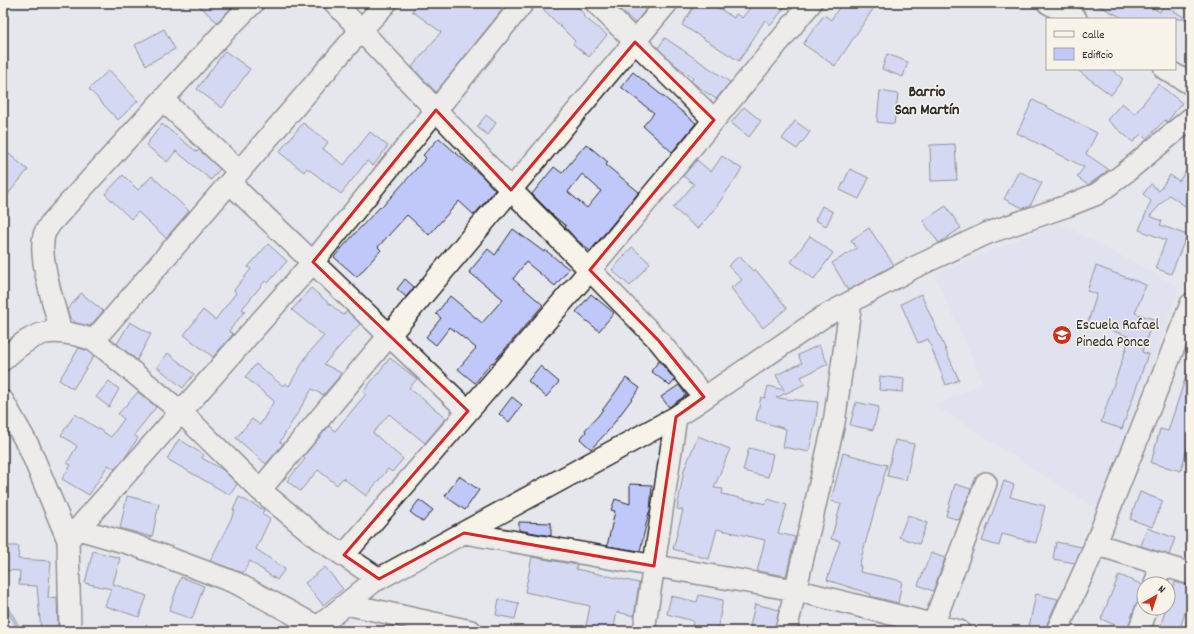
<svg xmlns="http://www.w3.org/2000/svg" width="1194" height="634" font-family="Dekko,sans-serif">
  <style>
    .built { fill: #dbddf1 }
    .lines { fill: none; stroke-linecap: round; stroke-linejoin: round }
    .stream { stroke: #7191aa; stroke-width: 4.5 }
    .building { fill: #c0c8f9; stroke: #2b2b2b; fill-rule: evenodd }
    .minor-casing { stroke: #2b2b2b; stroke-width: 24 }
    .minor { stroke: #f7f3e8; stroke-width: 21 }
    .marked { fill: none; stroke: #d62828; stroke-width: 3; stroke-linejoin: round }
    .labels { text-anchor: middle; dominant-baseline: central; stroke-width: 3; stroke-linejoin: round; paint-order: stroke }
    .poi-label { font-size: 15px; fill: #2b2b2b; stroke: #f7f3e8; text-anchor: start }
    .neighbourhood-label { font-size: 16px; font-weight: bold; fill: #2b2b2b; stroke: #f7f3e8 }
  </style>
  <rect width="100%" height="100%" fill="#e6e6ed"/>
  <filter id="ink" filterUnits="userSpaceOnUse"><feTurbulence type="fractalNoise" baseFrequency=".025" numOctaves="2"/><feDisplacementMap in="SourceGraphic" scale="8" xChannelSelector="R" yChannelSelector="G"/><feConvolveMatrix kernelMatrix="1 2 1 2 8 2 1 2 1" color-interpolation-filters="sRGB"/></filter>
  <g filter="url(#ink)">
    <!-- built -->
    <path class="built" d="M1059 223 1179 287 1099 510 936 406 983 383 935 274Z"/>
    <g class="lines">
      <!-- stream -->
      <path class="stream" d="M3 604 13 618 20 631"/>
    </g>
    <!-- building -->
    <path class="building" d="M196 3H229L233 6 217 22Z
      M418 3H502L505 6 436 92 412 67 441 32 412 11Z
      M537 3H573L584 14 583 16 607 35 589 57 573 44 575 41Z
      M613 3H651L635 23Z
      M696 3H711L734 18 736 14 742 18 754 3H788L771 25 765 20 739 61 682 25Z
      M842 3H877L835 66 803 44 824 15 831 20Z
      M1093 3H1143L1160 12 1164 5 1187 19H1125Z
      M164 29 175 49 146 65 135 45Z
      M665 38 730 82 716 99 697 86 691 81 693 78 673 63 658 48Z
      M225 51 250 69 222 108 197 89Z
      M887 54 908 62 903 77 882 69Z
      M1076 69H1111L1123 79 1111 95Z
      M109 70 138 101 118 120 89 89Z
      M633 72 696 123 672 152 643 126 654 113 621 87Z
      M1158 84 1182 103 1167 122 1165 120 1146 139 1141 134 1133 142 1107 120 1122 103 1135 114Z
      M880 91 898 94 894 124 877 122Z
      M1033 100 1097 133 1086 154 1108 169 1106 172 1088 185 1077 177 1084 167 1017 133Z
      M744 107 761 121 749 137 731 123Z
      M486 115 496 123 488 135 477 127Z
      M795 121 810 132 797 149 782 139Z
      M303 123 328 142 323 149 344 165 370 132 388 146 373 166 367 161 341 194 307 168 304 172 279 152Z
      M162 124 197 152 199 150 220 169 211 180 176 151 167 162 146 145Z
      M439 138 482 176 495 190 474 215 459 201 429 235 407 215 378 247 381 250 357 277 334 257 358 230 381 206 382 207 426 158 423 155Z
      M586 144 608 162 606 165 639 192 590 251 576 239 565 227 566 226 555 217 532 194 554 167 562 173ZM582 174 601 191 587 208 568 192Z
      M955 144 957 180 931 181 930 145Z
      M3 149 28 170 3 200Z
      M722 156 742 169 716 207 698 229 673 208 694 184 683 176 697 160 711 172Z
      M1191 164V210L1169 195 1150 216 1162 221 1160 225 1187 235 1171 274 1155 268 1166 240 1139 230 1151 201 1143 194 1151 184 1159 191 1170 175 1179 181Z
      M850 169 869 178 859 199 840 190Z
      M1019 171 1042 183 1030 206 1023 208 1004 199Z
      M123 175 138 190 152 176 189 211 166 238 138 212 131 219 105 194Z
      M822 206 833 212 826 226 815 220Z
      M946 206 961 228 939 243 923 221Z
      M869 228 894 265 848 290 832 263 857 248 851 240Z
      M513 229 544 252 545 250 569 269 555 286 526 262 513 279 543 305 493 363 492 362 475 383 458 369 476 348 450 327 436 345 426 337 441 318 436 314 450 296 482 323 503 299 469 272 488 249 495 255Z
      M810 236 833 253 814 279 791 262Z
      M268 244 287 261 268 283 265 281 242 309 245 311 229 331 233 334 213 357 184 335 203 310 215 320 236 293 234 290 251 269 248 267Z
      M632 247 650 263 630 286 612 270Z
      M739 256 753 271 755 269 787 308 763 328 731 288 742 280 728 266Z
      M1096 266 1146 285 1135 313 1153 319 1142 352 1148 354 1122 429 1101 422 1130 337 1088 322 1097 294 1087 291Z
      M405 279 414 287 406 297 397 289Z
      M311 288 343 315 347 311 360 324 324 364 341 373 338 378 323 395 312 389 280 442 283 444 266 464 236 438 252 419 260 425 274 401 245 377 256 364 283 386 285 383 289 386 307 355 324 336 292 310Z
      M81 293 103 311 90 326 76 323 70 318 67 310Z
      M591 294 614 313 599 331 576 312Z
      M921 294 959 380 946 385 928 339 918 343 901 304Z
      M130 322 151 334 137 360 117 344Z
      M819 345 828 364 801 377 805 384 776 398 818 402 816 419 809 452 783 447 786 429 756 420 761 397 765 398 768 386 784 390 776 375 802 363 798 355Z
      M79 348 88 351 94 356 73 389 59 380Z
      M168 353 194 374 183 388 157 367Z
      M390 358 417 379 409 388 446 418 425 443 389 414 373 433 403 459 392 472 388 469 366 496 343 478 337 485 318 470 300 491 287 481 305 459 303 457 329 426 335 431 366 394 363 392Z
      M659 361 675 380 670 386 651 371Z
      M540 366 559 382 546 397 528 381Z
      M1189 367 1191 368V433L1181 471 1151 463 1160 429 1168 431Z
      M880 376 904 379 903 392 879 390Z
      M626 378 640 388 608 431 591 449 580 439 586 432 585 430 598 416Z
      M109 381 119 389 109 407 96 397Z
      M679 385 686 395 669 407 661 397Z
      M138 392 156 407 134 435 138 438 126 456 115 469 108 465 89 495 62 479 71 465 67 463 77 446 61 435 75 414 111 437 124 419 118 414Z
      M512 397 522 405 509 422 499 414Z
      M856 402 879 407 873 430 850 425Z
      M698 436 730 449 714 488 723 489 722 494 766 504 768 499 787 505 778 533 795 537 786 576 757 571 765 540 717 529 709 559 673 549 683 510 677 509 684 470Z
      M179 439 204 455 202 458 223 470 237 484 230 495 167 459Z
      M895 440 914 444 906 480 887 476Z
      M749 448 773 454 768 477 743 471Z
      M843 453 887 465 859 566H861L860 572 902 581 898 603 870 596 871 594 827 580 840 541 831 539 841 504 831 501Z
      M459 476 479 490 465 510 445 496Z
      M1004 481 1014 485 1010 497 1045 506 1036 543 1002 534 999 546 982 541Z
      M630 484 652 485 650 512H649L640 551 607 546 615 511 611 510 615 499 630 504Z
      M955 484 971 489 959 520 946 516Z
      M1140 492 1163 501 1152 527 1130 519Z
      M127 496 159 504 152 537 120 528Z
      M239 497 264 510 262 514 270 519 256 549 285 569 277 580 250 561 243 573 210 561 235 511 233 510Z
      M419 500 433 510 423 522 410 512Z
      M908 515 927 523 919 544 899 537Z
      M519 522 551 523V536L519 530Z
      M1147 528 1175 538 1169 555 1141 546Z
      M1056 542 1082 547 1075 563 1053 559Z
      M3 546H19L18 559 51 561 48 598 57 597 58 631H41L37 586 19 585 20 571 3 570Z
      M93 551 120 558 113 584 147 596 139 617 105 606 111 589 85 583Z
      M931 553 945 558 933 591 918 585Z
      M532 557 577 565 576 569 639 583 634 616 617 612 613 631H585L590 606 525 592Z
      M325 567 343 589 323 605 305 583Z
      M1119 575 1143 585 1144 588V597L1139 599 1136 604 1127 630 1101 619Z
      M181 577 204 586 192 619 169 611Z
      M1175 582 1191 587V595L1179 631H1159L1166 608H1168V603Z
      M1036 594 1058 599 1046 626 1045 631H1028Z
      M699 595 723 600 717 631H698L692 630 693 621 667 614 671 596 697 602Z
      M499 599 519 603 515 619 496 615Z
      M755 604 779 610 774 631H749Z"/>
    <g class="lines">
      <!-- minor casing -->
      <g class="minor-casing">
        <path id="minor" d="M335 3 517 196 590 270 811 3
          M596 3 714 120
          M1048 3 1076 19
          M1165 69 1191 84
          M163 100 239 171
          M230 183 468 411
          M61 332C55 307 38 259 44 235 45 231 48 228 50 224L224 32 253 3
          M3 360C36 329 51 326 94 340
          M3 401 29 447 68 540 313 262 523 3
          M260 490 667 3
          M78 529 134 545 236 583 318 627
          M464 533 795 590 959 631
          M68 540 70 631
          M1095 544 1191 574
          M344 555 590 270 659 341 704 397
          M379 579 319 539 260 490 181 412 94 340 361 30 386 3
          M1155 584 1161 564
          M346 604 471 631
          M313 631 373 582 676 417 823 317 913 268 988 233 1067 206 1097 194 1126 172 1191 118
          M644 631 676 417
          M786 631 834 423 851 302
          M931 631 986 483
          M1057 631 1090 558 1191 304
          M1139 631 1147 608"/>
      </g>
      <!-- minor -->
      <use href="#minor" class="minor"/>
    </g>
  </g>
  <!-- marked area -->
  <path d="M0 0H1194V634H0ZM635 42 714 120 590 270 659 341 704 397 676 417 654 566 464 533 379 579 344 555 468 411 313 262 436 110 511 190Z" fill="#e6e6ed" fill-opacity=".55" fill-rule="evenodd"/>
  <path class="marked" d="M635 42 714 120 590 270 659 341 704 397 676 417 654 566 464 533 379 579 344 555 468 411 313 262 436 110 511 190Z"/>
  <!-- icons -->
  <defs>
    <g id="school-disc" transform="scale(1)"><circle r="9.5" fill="#c8321e" stroke="#f7f3e8"/><path d="M0-5L7-2L0 1L-7-2ZM-4 1L0 2.5L4 1V4Q0 6-4 4Z" fill="#fff"/></g>
  </defs>
  <g fill-rule="evenodd">
    <use href="#school-disc" x="1062" y="335"/>
  </g>
  <g class="labels">
    <!-- poi labels -->
    <g class="poi-label">
      <text x="1076" y="326">Escuela Rafael<tspan x="1076" dy="17">Pineda Ponce</tspan></text>
    </g>
    <!-- neighbourhood labels -->
    <g class="neighbourhood-label">
      <text x="927" y="92">Barrio<tspan x="927" dy="18">San Martín</tspan></text>
    </g>
  </g>
  <!-- margin -->
  <rect width="1194" height="634" fill="none" stroke="#f7f3e8" stroke-width="16"/>
  <rect x="8" y="8" width="1178" height="618" fill="none" stroke="#2b2b2b" stroke-width="1.5" filter="url(#ink)"/>
  <!-- legend -->
  <rect x="1046" y="18" width="130" height="52" fill="#f7f3e8" stroke="#a5a39c"/>
  <rect x="1054" y="31" width="20" height="6" fill="#f7f3e8" stroke="#a5a39c"/>
  <text x="1082" y="38" font-size="12" fill="#2b2b2b">Calle</text>
  <rect x="1054" y="48" width="20" height="12" fill="#c0c8f9" stroke="#a5a39c"/>
  <text x="1082" y="58" font-size="12" fill="#2b2b2b">Edificio</text>
  <!-- north arrow -->
  <g transform="translate(1156 596) rotate(39)"><circle r="19" fill="#f7f3e8" stroke="#a5a39c"/>
  <path d="M0-3L7 15L0 10L-7 15Z" fill="#c8321e"/>
  <text y="-6" font-size="11" font-weight="bold" text-anchor="middle" fill="#2b2b2b">N</text>
  </g>
</svg>
